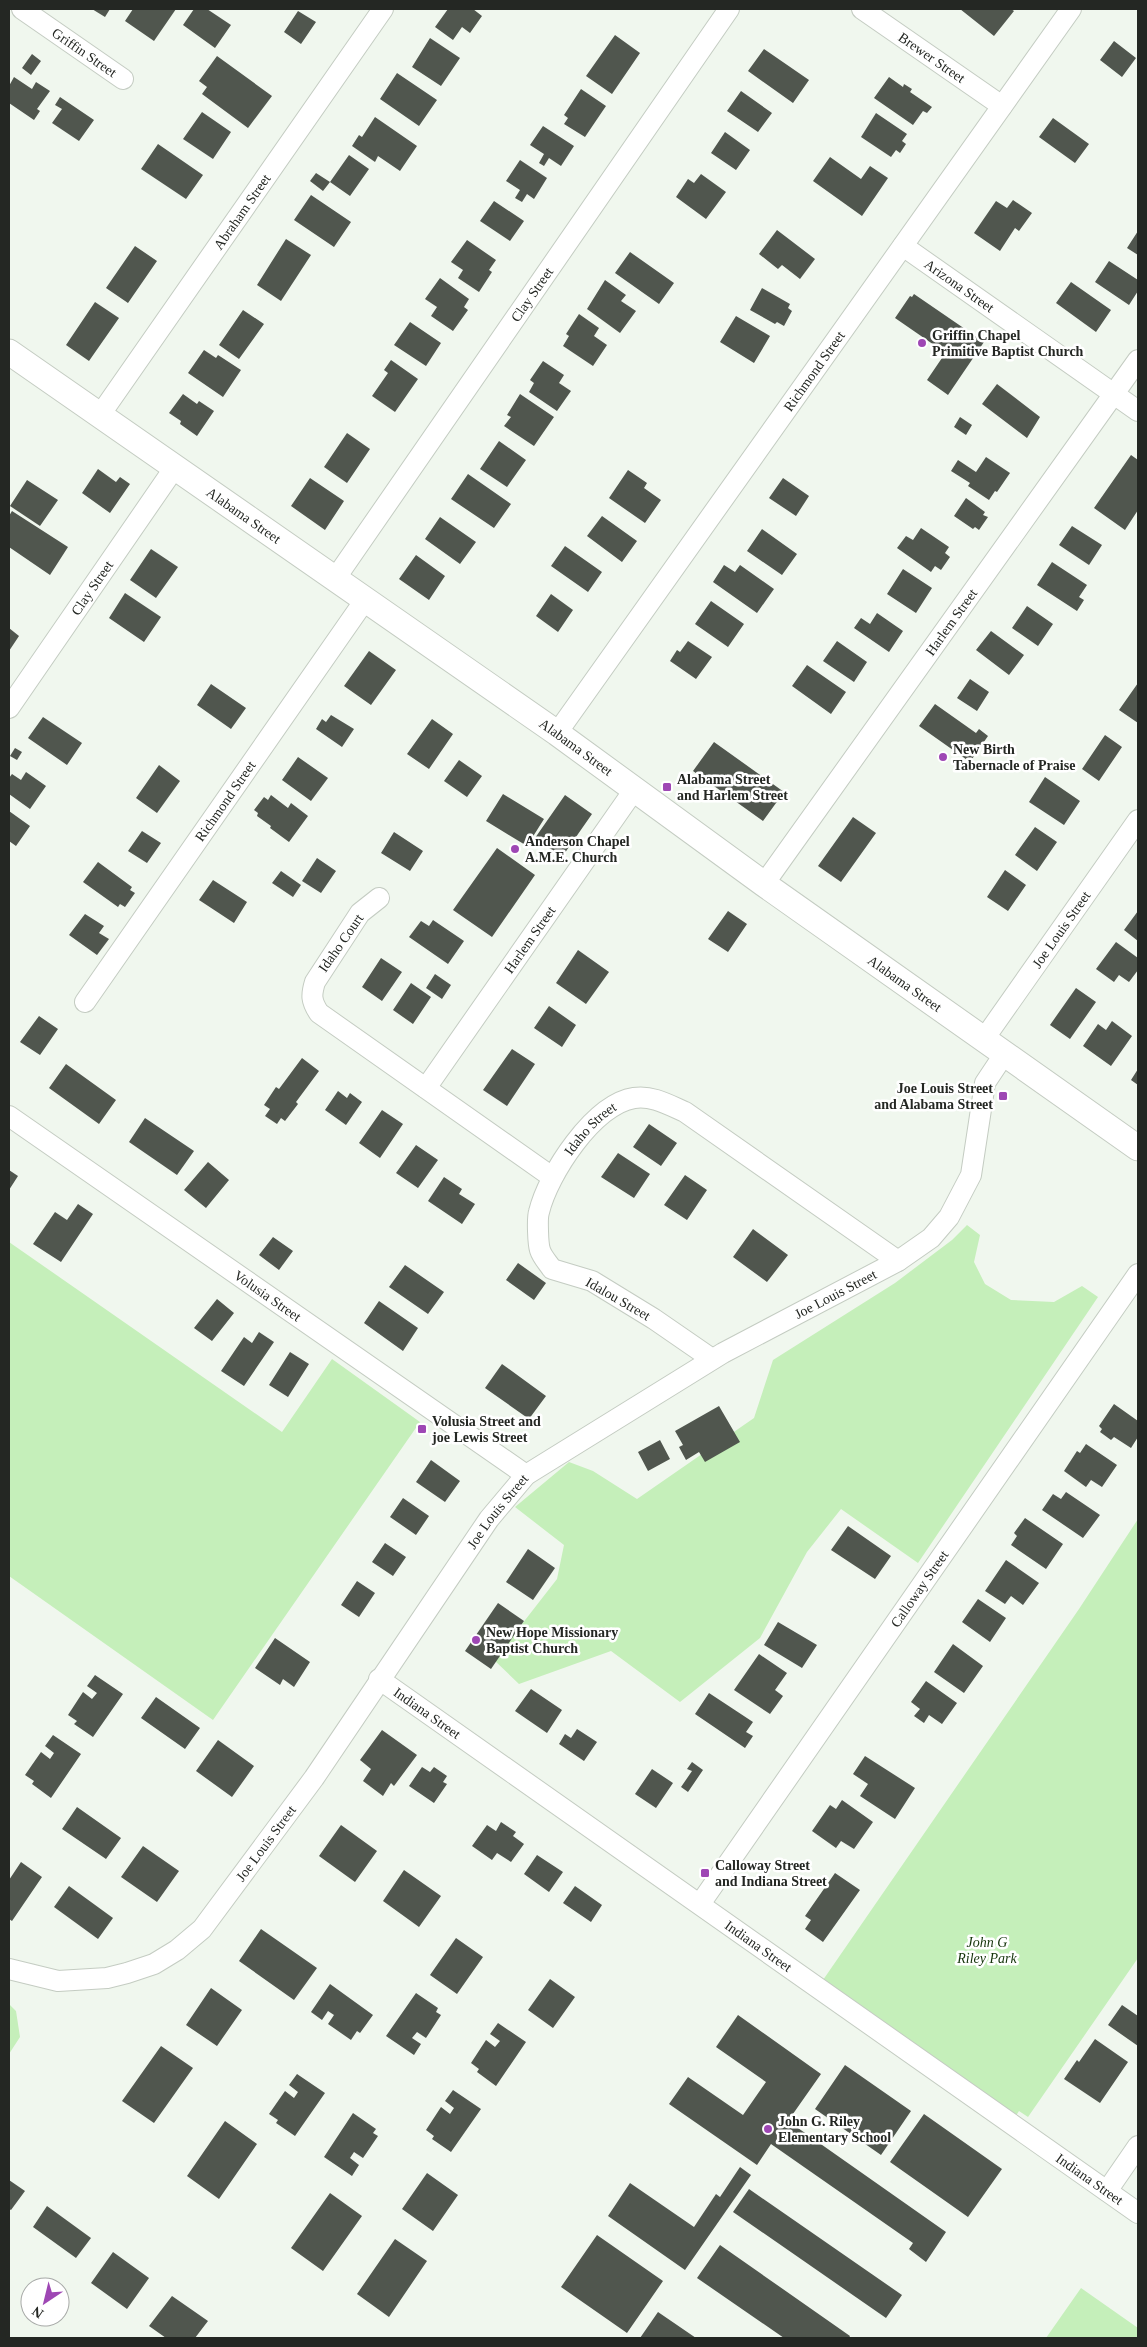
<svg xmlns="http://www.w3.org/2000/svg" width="1147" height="2347" font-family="Georgia,serif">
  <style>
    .green { fill: #c5efba }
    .building { fill: #50564e }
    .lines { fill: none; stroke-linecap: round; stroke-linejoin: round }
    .minor-casing { stroke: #c4ccc2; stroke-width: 22 }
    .tertiary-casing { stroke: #c4ccc2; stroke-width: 27 }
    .minor { stroke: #fff; stroke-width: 20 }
    .tertiary { stroke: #fff; stroke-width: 25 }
    .poi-dot { fill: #9e47b4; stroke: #fff; stroke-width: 2 }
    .labels { text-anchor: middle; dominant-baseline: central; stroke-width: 5; stroke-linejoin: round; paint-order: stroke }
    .street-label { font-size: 14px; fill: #242723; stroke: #fff }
    .poi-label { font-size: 14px; font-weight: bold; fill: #242723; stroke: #fff; text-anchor: start }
    .park-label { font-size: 14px; font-style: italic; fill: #14330a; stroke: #fff }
  </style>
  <rect width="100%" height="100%" fill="#f0f7ee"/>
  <!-- green -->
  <path class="green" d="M967 1225 980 1235 974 1262 985 1284 1011 1300 1054 1302 1082 1286 1098 1297 918 1563 841 1509 807 1552 760 1638 680 1702 611 1651 519 1684 494 1660 557 1579 564 1545 515 1507 569 1462 593 1471 637 1499 754 1418 773 1360 895 1283 952 1240Z
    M9 1242 282 1432 332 1359 420 1422 213 1720 9 1576Z
    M1138 1519V1958L1028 2117 1019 2111 1014 2119 823 1980 1079 1609Z
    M9 2004 16 2011 20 2037 9 2054Z
    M1081 2288 1138 2328V2338H1046Z"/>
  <!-- building -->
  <path class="building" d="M92 9H110L105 17Z
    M133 9H176L154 41 125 21Z
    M194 9H207L231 25 215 48 183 25Z
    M448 9H473L482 16 470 33 462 27 453 40 435 27Z
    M960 9H1011L1014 11 994 36Z
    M298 11 316 22 301 44 284 32Z
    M615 35 640 53 612 94 586 76Z
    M430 38 460 58 441 86 412 67Z
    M1114 41 1136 58 1122 77 1100 60Z
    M764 49 809 80 793 103 748 71Z
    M32 54 41 61 31 75 22 68Z
    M217 56 272 96 248 128 202 94 207 87 199 81Z
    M397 73 437 100 419 126 380 99Z
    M14 77 32 89 36 82 50 91 37 109 40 111 34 120 9 103V86Z
    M889 77 903 87 904 84 912 89 910 92 932 107 927 113 923 111 913 125 874 98Z
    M581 89 606 106 585 137 564 124 568 118 564 115Z
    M741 91 772 113 758 132 727 111Z
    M60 97 94 120 79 141 52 123 62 109 55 105Z
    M202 112 231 132 213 159 183 139Z
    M876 113 907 134 902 141 906 144 900 153 896 150 891 157 861 137Z
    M375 117 417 146 400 171 378 156 375 162 352 146 359 135 362 137Z
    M1053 118 1089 144 1075 163 1039 137Z
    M543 126 574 146 561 166 549 158 544 166 539 163 544 154 530 145Z
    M725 132 750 150 736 170 711 153Z
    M158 144 203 175 186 199 141 169Z
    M349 155 369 169 350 196 330 182Z
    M830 157 861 179 870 166 888 178 862 216 813 181Z
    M520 160 547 178 534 199 527 194 522 202 515 198 520 190 506 181Z
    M316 173 330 182 323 191 310 181Z
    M701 174 726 192 706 219 676 197 688 179 694 183Z
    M311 195 351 222 334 247 294 220Z
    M1013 200 1032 213 1019 231 1015 228 1000 251 974 233 996 201 1007 208Z
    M494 201 524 221 510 241 480 221Z
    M777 230 815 259 800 279 782 265 778 269 759 254Z
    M1138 231V255L1127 248Z
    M286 239 311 255 281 301 257 285Z
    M467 240 496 260 489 270 492 272 479 292 458 278 463 270 451 262Z
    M135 246 157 261 128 303 106 288Z
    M630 252 674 283 659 304 615 273Z
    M1109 261 1138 280V291L1129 305 1095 282Z
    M440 278 469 299 464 307 468 310 453 331 431 316 437 307 425 299Z
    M605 280 626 295 621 301 636 311 620 333 587 309Z
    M1071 282 1111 310 1096 332 1056 303Z
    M762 288 790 304 788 308 792 311 784 326 777 322 775 324 750 310Z
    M914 294 984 342 948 395 927 380 944 355 936 349 937 347 895 318 910 296 912 297Z
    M95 302 119 318 89 361 66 345Z
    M243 310 264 324 239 359 219 345Z
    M579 314 599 328 594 336 607 345 593 366 563 346 569 336 566 334Z
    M736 316 770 336 754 363 720 342Z
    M410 322 441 343 426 366 394 345Z
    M204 350 216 358 218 355 241 370 223 397 188 373Z
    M391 360 418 379 395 412 372 396 388 373 384 370Z
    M543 361 564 375 559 383 571 391 557 411 529 392 534 383 530 380Z
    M997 384 1040 417 1027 438 982 404Z
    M183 394 197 404 199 401 214 411 197 436 180 424 181 421 169 413Z
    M520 394 554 417 534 446 504 426 511 417 507 415Z
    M960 417 972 425 966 435 954 427Z
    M347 433 370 449 347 483 324 467Z
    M499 441 526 460 507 487 480 469Z
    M1131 455 1138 460V510L1125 530 1094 508Z
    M986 457 1010 473 997 492 995 491 989 500 968 486 970 483 951 471 958 460 976 472Z
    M98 469 116 482 120 477 130 484 110 513 82 493Z
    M628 470 647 483 644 488 661 500 645 523 609 498Z
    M468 474 511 504 494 528 451 499Z
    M310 478 344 501 325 530 291 506Z
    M783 478 809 496 796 516 769 498Z
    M27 480 58 500 40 526 10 506Z
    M966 498 985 512 983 515 988 517 979 530 975 527 973 529 954 516Z
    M12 511 68 547 50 575 9 547V516Z
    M602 516 637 541 622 562 587 536Z
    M440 517 476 542 460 564 425 539Z
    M1072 526 1102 545 1089 565 1059 545Z
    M921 528 949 547 945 553 950 557 941 570 935 566 931 572 897 548 906 536 913 540Z
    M762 529 797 554 782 575 747 551Z
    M565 546 602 572 588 592 551 566Z
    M151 549 178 567 156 598 130 580Z
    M416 555 445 576 429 600 399 579Z
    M1052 562 1087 585 1079 597 1084 600 1077 611 1037 585Z
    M724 565 735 572 740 565 774 589 757 613 713 582Z
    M903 569 932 588 916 613 887 594Z
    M125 593 161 617 144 642 109 618Z
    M551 594 573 610 558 632 536 616Z
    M711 601 744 624 728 647 695 624Z
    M1027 606 1053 624 1038 646 1012 628Z
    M877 613 903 631 889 652 854 628 861 618 870 624Z
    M9 628 19 636 9 651Z
    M991 631 1024 655 1009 675 976 650Z
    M688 641 712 657 696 679 670 661 677 650 680 652Z
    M837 641 867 662 854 682 823 661Z
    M369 651 396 670 371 705 344 686Z
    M807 665 846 692 831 714 792 686Z
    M970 679 989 692 977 711 957 698Z
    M1138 683V723L1119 710Z
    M211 684 246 708 231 729 197 705Z
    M935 704 976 733 979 729 988 736 970 762 919 726Z
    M331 715 354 729 342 747 316 729 322 719 326 722Z
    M43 717 82 743 67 765 28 738Z
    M432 719 453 734 429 769 407 754Z
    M1105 735 1122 747 1099 781 1082 769Z
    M714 742 784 792 763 821 693 771Z
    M15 748 22 752 17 760 10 756Z
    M298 757 328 778 311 801 282 780Z
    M459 760 482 776 467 797 444 781Z
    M159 765 180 781 157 813 136 798Z
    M26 772 46 786 30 809 9 794V778L12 774 21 780Z
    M1045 777 1080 801 1064 825 1029 802Z
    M503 794 544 819 527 846 486 821Z
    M271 795 288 808 291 803 308 816 289 842 270 828 271 826 257 816 258 813 254 810 264 797 268 800Z
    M565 795 592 814 562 857 535 838Z
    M9 811 30 826 16 846 9 841Z
    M853 817 876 833 841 882 818 866Z
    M1035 827 1057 842 1037 871 1015 855Z
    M142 831 161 843 147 863 128 851Z
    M394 832 423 851 410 871 381 853Z
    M497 848 535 875 492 937 453 910Z
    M317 858 336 871 321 893 302 881Z
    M98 862 132 887 130 890 135 893 125 907 120 904 118 907 83 882Z
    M1005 870 1026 885 1008 911 987 897Z
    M281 871 301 885 293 897 272 883Z
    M213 880 247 902 234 923 199 900Z
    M728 911 747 924 728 952 708 939Z
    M1138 911V941L1124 930Z
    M85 914 104 926 99 933 109 939 97 955 69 935Z
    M433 920 464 941 448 964 409 937 421 921 429 926Z
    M1116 942 1138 958V970L1129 982 1119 975 1114 982 1096 969Z
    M578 950 609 972 586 1004 556 983Z
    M381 958 402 972 382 1001 362 987Z
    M435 974 451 985 442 999 426 988Z
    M411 983 431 997 413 1024 393 1010Z
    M1076 988 1096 1002 1070 1039 1050 1025Z
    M549 1006 576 1025 562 1047 534 1028Z
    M39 1016 58 1029 40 1055 20 1042Z
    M1112 1021 1132 1036 1111 1066 1083 1046 1098 1024 1106 1030Z
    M512 1049 535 1064 507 1106 483 1090Z
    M302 1058 319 1071 296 1102 298 1104 285 1121 281 1118 277 1124 265 1116 270 1109 264 1105 276 1087 279 1089Z
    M66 1064 116 1100 99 1124 49 1088Z
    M1138 1069V1085L1131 1080Z
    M338 1091 347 1098 350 1093 362 1102 346 1125 325 1110Z
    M382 1110 403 1124 380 1158 359 1143Z
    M145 1118 194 1151 177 1175 129 1142Z
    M649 1124 677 1143 661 1166 633 1147Z
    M416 1145 438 1160 418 1188 396 1173Z
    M618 1153 650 1174 634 1198 601 1177Z
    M208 1162 229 1180 206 1208 184 1190Z
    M9 1170 18 1176 9 1190Z
    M685 1175 707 1190 687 1220 664 1205Z
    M444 1177 462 1189 459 1194 475 1204 462 1224 428 1201Z
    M78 1204 93 1214 61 1262 33 1244 55 1212 67 1220Z
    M753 1229 788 1255 767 1282 733 1257Z
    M273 1237 293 1251 279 1270 259 1255Z
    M518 1263 546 1283 534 1300 506 1280Z
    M405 1265 444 1292 428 1314 389 1287Z
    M217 1299 234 1313 212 1341 194 1328Z
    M379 1301 418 1328 403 1351 364 1323Z
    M259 1332 274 1342 244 1386 221 1371 244 1337 252 1343Z
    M290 1352 309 1364 288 1397 269 1385Z
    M502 1364 546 1396 529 1419 485 1388Z
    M1114 1404 1138 1421V1437L1131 1448 1114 1437 1111 1440 1100 1432 1102 1429 1099 1426Z
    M719 1406 740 1442 705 1462 699 1452 686 1460 679 1447 683 1445 675 1431Z
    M660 1440 670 1459 648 1471 638 1452Z
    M1086 1444 1117 1465 1102 1487 1091 1480 1086 1487 1064 1471 1077 1451 1080 1453Z
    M431 1460 460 1481 445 1502 416 1482Z
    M1066 1492 1100 1515 1083 1538 1042 1510 1053 1494 1061 1499Z
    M403 1498 429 1516 416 1535 390 1517Z
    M1025 1518 1063 1544 1046 1569 1011 1545 1017 1536 1014 1533Z
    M848 1526 891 1556 875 1579 831 1550Z
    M385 1543 406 1557 393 1576 372 1562Z
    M528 1549 555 1568 533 1600 506 1582Z
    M1006 1560 1039 1583 1023 1605 1011 1596 1005 1604 985 1591Z
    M357 1581 375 1593 359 1617 341 1605Z
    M978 1599 1006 1618 990 1642 962 1622Z
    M498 1603 524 1621 491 1669 465 1651Z
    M778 1622 817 1645 802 1668 764 1645Z
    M275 1638 310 1662 294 1687 283 1679 280 1685 255 1668Z
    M953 1644 983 1666 964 1693 934 1672Z
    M759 1654 787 1673 775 1690 783 1696 770 1714 734 1690Z
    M95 1675 123 1694 93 1737 74 1724 77 1721 68 1715 83 1692 92 1699 97 1693 87 1686Z
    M926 1681 957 1703 942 1724 929 1715 924 1723 914 1716 920 1709 911 1702Z
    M531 1689 562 1710 547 1733 515 1711Z
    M709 1693 753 1722 746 1732 753 1736 745 1748 695 1714Z
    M156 1697 200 1728 185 1749 141 1718Z
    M577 1729 597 1742 584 1761 559 1744 565 1734 571 1738Z
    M382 1730 417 1755 394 1786 391 1783 383 1796 363 1781 371 1769 360 1760Z
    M53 1735 81 1754 51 1798 32 1784 34 1781 25 1775 41 1752 50 1759 54 1753 45 1746Z
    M218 1740 254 1766 232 1797 196 1771Z
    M865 1756 915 1788 895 1819 860 1796 868 1784 853 1774Z
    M692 1762 703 1770 688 1792 681 1787 692 1771 687 1769Z
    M422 1767 430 1772 434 1767 447 1776 443 1782 447 1784 434 1803 409 1786Z
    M652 1769 673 1783 656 1808 635 1794Z
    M842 1800 873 1822 854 1849 841 1841 836 1848 812 1831 830 1805 836 1809Z
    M77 1807 121 1838 106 1859 62 1829Z
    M501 1822 516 1832 513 1836 524 1844 511 1862 497 1853 492 1860 472 1846 487 1825 496 1831Z
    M341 1825 377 1851 355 1882 319 1856Z
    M143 1846 179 1871 157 1902 121 1877Z
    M537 1855 563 1872 549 1892 524 1874Z
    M21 1862 42 1877 12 1921 9 1919V1880Z
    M404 1870 441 1896 419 1927 383 1901Z
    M835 1873 860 1890 823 1942 805 1929 811 1920 805 1916Z
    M69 1886 113 1918 98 1939 54 1907Z
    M575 1886 602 1905 591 1922 563 1903Z
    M261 1929 317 1968 294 2000 239 1961Z
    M456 1938 483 1957 457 1994 430 1975Z
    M550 1979 575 1997 553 2028 528 2010Z
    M330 1984 373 2015 360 2033 357 2031 351 2040 328 2024 334 2015 328 2011 322 2020 311 2012Z
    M211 1988 242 2010 217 2046 186 2025Z
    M416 1993 438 2008 436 2012 441 2015 426 2038 417 2032 412 2038 421 2044 414 2055 386 2036Z
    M1122 2005 1138 2016V2046L1108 2025Z
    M738 2015 821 2074 788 2121 946 2232 926 2262 909 2249 913 2243 771 2144 757 2165 669 2104 688 2077 743 2115 766 2082 716 2047Z
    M498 2023 526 2042 496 2086 477 2072 479 2069 471 2063 486 2040 495 2047 500 2041 490 2034Z
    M1095 2039 1128 2062 1100 2103 1064 2079 1077 2060 1079 2062Z
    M161 2046 193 2068 154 2123 122 2101Z
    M845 2065 911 2111 881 2155 815 2109Z
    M297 2074 325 2093 295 2136 276 2123 278 2120 269 2114 285 2091 294 2098 298 2092 289 2085Z
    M453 2090 481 2109 451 2152 432 2139 434 2136 426 2130 441 2107 450 2114 454 2108 445 2101Z
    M353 2113 376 2129 373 2133 378 2136 363 2158 354 2152 350 2158 359 2165 352 2176 324 2157Z
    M924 2114 1002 2169 968 2217 890 2162Z
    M225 2121 257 2144 219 2199 187 2176Z
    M740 2167 751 2175 685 2270 608 2216 630 2183 694 2227 716 2194 720 2197Z
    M427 2173 458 2195 433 2231 402 2209Z
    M9 2180 25 2191 11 2210 9 2209Z
    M749 2189 902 2295 886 2318 733 2212Z
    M330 2193 362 2216 323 2271 291 2248Z
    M47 2206 91 2238 76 2258 33 2227Z
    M597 2235 663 2281 627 2333 561 2287Z
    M395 2239 427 2261 389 2317 357 2294Z
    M720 2245 850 2336 849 2338H784L697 2278Z
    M113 2252 149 2278 127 2309 91 2283Z
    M172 2296 208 2321 195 2338H166L149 2326Z
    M658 2312 696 2338H640Z"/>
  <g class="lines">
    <!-- minor casing -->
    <g class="minor-casing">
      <g id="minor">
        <path id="s1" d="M22 9 123 79"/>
        <path id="s2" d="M862 9 1002 106"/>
        <path id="s3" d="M903 246 1138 411"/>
        <path id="s4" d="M100 415 383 9"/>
        <path id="s5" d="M335 579 729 9"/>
        <path id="s6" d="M9 708 175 467"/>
        <path id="s7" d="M557 733 1071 9"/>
        <path id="s8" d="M764 884 1138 360"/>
        <path d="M379 898 360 913 315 982C311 995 311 1001 319 1013L552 1177"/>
        <path id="s9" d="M85 1002 365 600"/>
        <path id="s10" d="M984 1039 1138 820"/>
        <path id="s11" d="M426 1088 634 790"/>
        <path id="s12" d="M9 1116 526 1475"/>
        <path id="s13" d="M712 1359 654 1319 592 1281 552 1269C549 1264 542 1257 540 1250 538 1244 537 1218 539 1212 548 1174 594 1104 634 1098 652 1095 669 1105 685 1112L898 1261"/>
        <path id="s14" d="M379 1679 1138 2213"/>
        <path id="s15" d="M700 1904 1138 1274"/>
        <path id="s16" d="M9 1969 58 1981 107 1978 127 1973 154 1964 177 1950 202 1929 314 1778 489 1519 526 1475 723 1353 898 1261 931 1238 949 1217 971 1175 985 1083 1005 1053"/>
        <path d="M1107 2191 1138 2146"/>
      </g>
    </g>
    <!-- tertiary casing -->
    <g class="tertiary-casing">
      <g id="tertiary">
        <path id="s17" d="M9 352 557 733 764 884 1138 1148"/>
      </g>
    </g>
    <!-- minor -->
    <use href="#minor" class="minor"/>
    <!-- tertiary -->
    <use href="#tertiary" class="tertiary"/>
  </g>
  <!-- markers -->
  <g class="poi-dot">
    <circle cx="922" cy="343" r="5"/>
    <circle cx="943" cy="757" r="5"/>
    <rect x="662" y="782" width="10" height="10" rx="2.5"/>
    <circle cx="515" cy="849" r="5"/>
    <rect x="998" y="1091" width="10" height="10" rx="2.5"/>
    <rect x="417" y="1424" width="10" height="10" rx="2.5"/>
    <circle cx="476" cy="1640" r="5"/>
    <rect x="700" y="1868" width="10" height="10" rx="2.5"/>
    <circle cx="768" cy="2129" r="5"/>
  </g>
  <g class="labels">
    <!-- street labels -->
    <g class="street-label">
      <text stroke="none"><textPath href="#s1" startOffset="76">Griffin Street</textPath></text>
      <text stroke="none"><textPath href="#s2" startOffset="85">Brewer Street</textPath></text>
      <text stroke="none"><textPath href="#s4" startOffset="248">Abraham Street</textPath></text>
      <text stroke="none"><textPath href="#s3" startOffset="69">Arizona Street</textPath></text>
      <text stroke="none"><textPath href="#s5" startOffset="346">Clay Street</textPath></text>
      <text stroke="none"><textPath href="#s7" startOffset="444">Richmond Street</textPath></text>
      <text stroke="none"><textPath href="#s17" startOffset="286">Alabama Street</textPath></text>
      <text stroke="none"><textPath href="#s6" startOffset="146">Clay Street</textPath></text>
      <text stroke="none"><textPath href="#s8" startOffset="322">Harlem Street</textPath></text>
      <text stroke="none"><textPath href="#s17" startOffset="691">Alabama Street</textPath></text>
      <text stroke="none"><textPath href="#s9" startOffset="245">Richmond Street</textPath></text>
      <text stroke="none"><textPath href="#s10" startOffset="134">Joe Louis Street</textPath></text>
      <text stroke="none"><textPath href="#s11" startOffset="181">Harlem Street</textPath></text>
      <text transform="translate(341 943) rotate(-55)">Idaho Court</text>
      <text stroke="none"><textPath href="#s17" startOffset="1096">Alabama Street</textPath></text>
      <text stroke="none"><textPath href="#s13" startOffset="345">Idaho Street</textPath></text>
      <text stroke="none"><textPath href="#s16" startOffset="1125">Joe Louis Street</textPath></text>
      <text stroke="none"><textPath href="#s12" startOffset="315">Volusia Street</textPath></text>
      <text transform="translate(618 1299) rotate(30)">Idalou Street</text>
      <text stroke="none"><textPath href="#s16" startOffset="720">Joe Louis Street</textPath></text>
      <text stroke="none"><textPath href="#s15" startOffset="384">Calloway Street</textPath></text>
      <text stroke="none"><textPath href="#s14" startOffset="59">Indiana Street</textPath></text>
      <text stroke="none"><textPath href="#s16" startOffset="315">Joe Louis Street</textPath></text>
      <text stroke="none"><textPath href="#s14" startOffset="464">Indiana Street</textPath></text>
      <text stroke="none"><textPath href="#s14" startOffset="869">Indiana Street</textPath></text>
    </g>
    <!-- poi labels -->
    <g class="poi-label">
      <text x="932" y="335">Griffin Chapel<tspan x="932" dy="16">Primitive Baptist Church</tspan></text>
      <text x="953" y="749">New Birth<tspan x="953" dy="16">Tabernacle of Praise</tspan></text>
      <text x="677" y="779">Alabama Street<tspan x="677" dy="16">and Harlem Street</tspan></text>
      <text x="525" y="841">Anderson Chapel<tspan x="525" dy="16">A.M.E. Church</tspan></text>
      <text x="993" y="1088" text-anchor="end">Joe Louis Street<tspan x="993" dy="16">and Alabama Street</tspan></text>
      <text x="432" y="1421">Volusia Street and<tspan x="432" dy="16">joe Lewis Street</tspan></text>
      <text x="486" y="1632">New Hope Missionary<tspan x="486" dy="16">Baptist Church</tspan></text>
      <text x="715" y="1865">Calloway Street<tspan x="715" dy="16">and Indiana Street</tspan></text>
      <text x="778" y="2121">John G. Riley<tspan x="778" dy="16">Elementary School</tspan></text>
    </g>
    <!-- park labels -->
    <g class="park-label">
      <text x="987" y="1942">John G<tspan x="987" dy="16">Riley Park</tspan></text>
    </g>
  </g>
  <!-- border -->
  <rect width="1147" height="2347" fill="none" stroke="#242723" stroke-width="20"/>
  <!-- north arrow -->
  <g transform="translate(45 2302) rotate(215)"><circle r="24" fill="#ffffff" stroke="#a7a9a7"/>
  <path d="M0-4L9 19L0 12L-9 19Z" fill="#9e47b4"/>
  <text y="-8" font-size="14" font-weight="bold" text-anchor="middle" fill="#242723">N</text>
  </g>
</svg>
